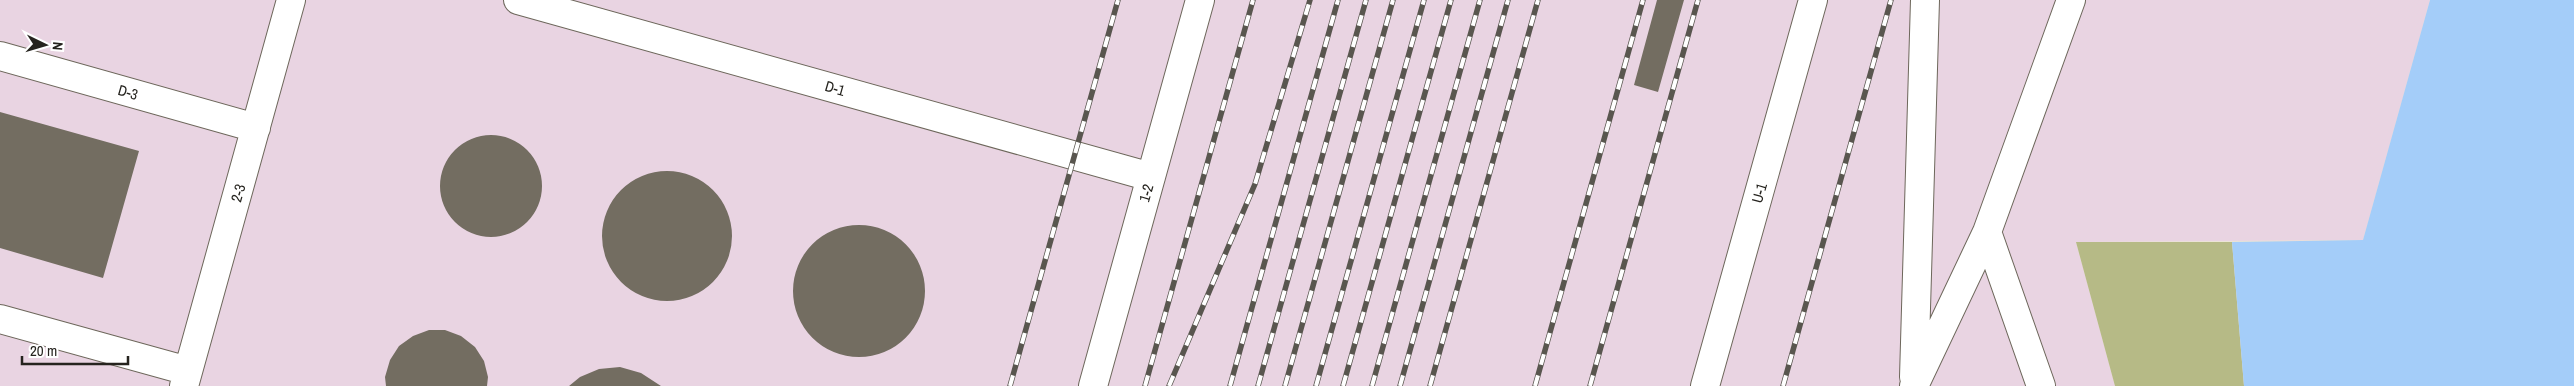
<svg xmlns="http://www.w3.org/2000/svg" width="2574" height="386" font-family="'Archivo Narrow',sans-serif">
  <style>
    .industrial { fill: #e9d4e2 }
    .green { fill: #b6ba86 }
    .water { fill: #a4cdf9 }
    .building { fill: #736d61 }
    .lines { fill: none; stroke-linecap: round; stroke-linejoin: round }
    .minor-casing { stroke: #6d675b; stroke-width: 30 }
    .minor { stroke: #fff; stroke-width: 28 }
    .rail-casing { stroke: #59564f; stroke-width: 5.5 }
    .rail { stroke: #fff; stroke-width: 4; stroke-dasharray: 11; stroke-linecap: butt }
    .labels { text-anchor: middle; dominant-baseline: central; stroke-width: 4.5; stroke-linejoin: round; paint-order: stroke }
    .street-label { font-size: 15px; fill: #25231e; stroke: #fff }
  </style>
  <rect width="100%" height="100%" fill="#ebe4d6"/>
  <!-- industrial -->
  <path class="industrial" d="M0 0H2430L2363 240 2076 242 2115 386H0Z"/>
  <!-- green -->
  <path class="green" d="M2076 242H2232L2244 386H2115Z"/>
  <!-- water -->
  <path class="water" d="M2430 0H2574V386H2244L2232 242 2363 240Z"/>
  <!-- building -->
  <path class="building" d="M1657 0H1684L1658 92 1634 85Z
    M0 112 139 151 103 278 0 248Z
    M440 186a51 51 0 1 1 102 0a51 51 0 1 1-102 0Z
    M602 236a65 65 0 1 1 130 0a65 65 0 1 1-130 0Z
    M793 291a66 66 0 1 1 132 0a66 66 0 1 1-132 0Z
    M429 330H445L461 336 475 347 484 361 488 377 487 386H386L385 377 390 360 399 346 413 336Z
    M620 367 641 373 661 386H569L580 377 599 369Z"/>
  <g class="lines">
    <!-- minor casing -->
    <g class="minor-casing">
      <path id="minor" d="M518 0 1151 177
        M0 56 256 128
        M1987 232 2041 386
        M0 319 188 371
        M1914 377 1925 0
        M184 386 291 0
        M1093 386 1200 0
        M1705 386 1813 0
        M1914 386 1987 232 2071 0"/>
    </g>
    <!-- minor -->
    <use href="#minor" class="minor"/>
    <!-- rail casing -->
    <g class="rail-casing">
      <path id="rail" d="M1010 386 1118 0
        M1145 386 1253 0
        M1169 386 1255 184 1310 0
        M1230 386 1338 0
        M1258 386 1366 0
        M1285 386 1393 0
        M1316 386 1424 0
        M1343 386 1451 0
        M1372 386 1480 0
        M1400 386 1508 0
        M1430 386 1538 0
        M1535 386 1643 0
        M1590 386 1698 0
        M1783 386 1891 0"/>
    </g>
    <!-- rail -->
    <use href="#rail" class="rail"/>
  </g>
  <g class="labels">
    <!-- street labels -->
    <g class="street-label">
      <text transform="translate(835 88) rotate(16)">D-1</text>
      <text transform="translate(128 92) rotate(16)">D-3</text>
      <text transform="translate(238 193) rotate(-74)">2-3</text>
      <text transform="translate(1146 193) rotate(-74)">1-2</text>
      <text transform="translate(1759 193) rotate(-74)">U-1</text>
    </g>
  </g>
  <!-- north arrow -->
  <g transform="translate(45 45) rotate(95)" stroke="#ffffff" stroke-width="4" paint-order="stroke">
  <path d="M0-4L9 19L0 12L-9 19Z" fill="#25231e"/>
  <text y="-8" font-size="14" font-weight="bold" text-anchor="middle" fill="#25231e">N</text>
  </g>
  <!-- scale -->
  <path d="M22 356v8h106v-8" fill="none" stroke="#25231e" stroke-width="2.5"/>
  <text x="30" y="356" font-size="15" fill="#25231e" stroke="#ffffff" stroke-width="4" paint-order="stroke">20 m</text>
</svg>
